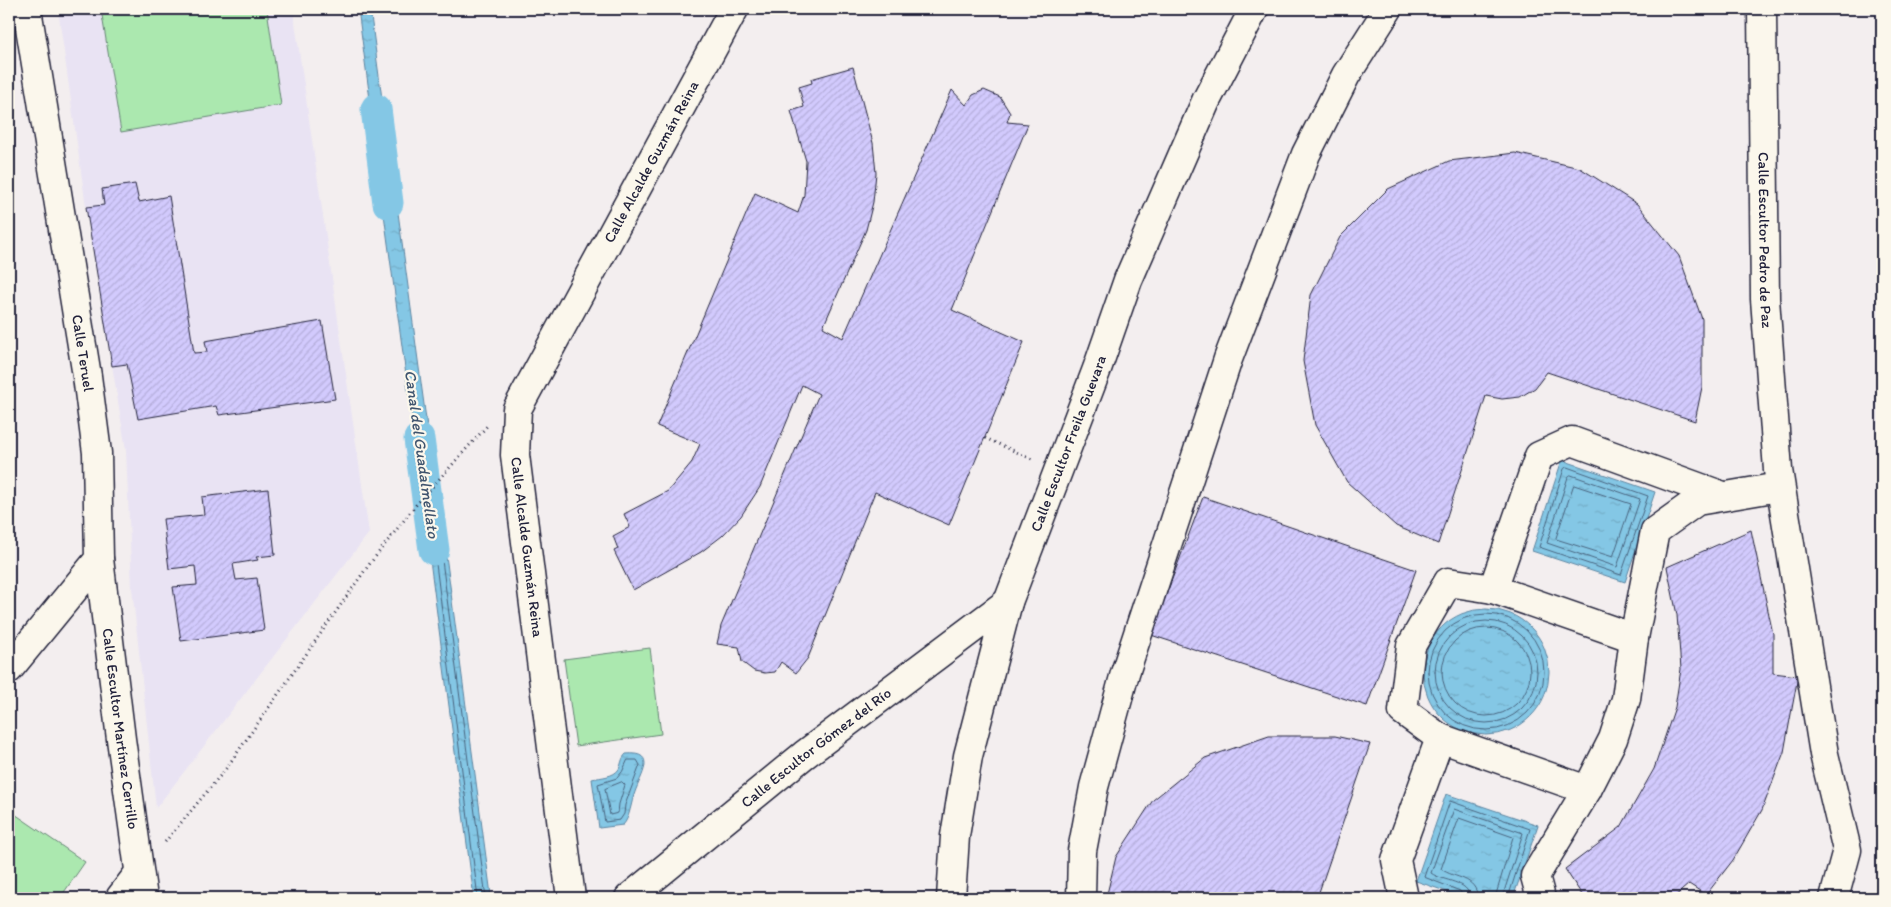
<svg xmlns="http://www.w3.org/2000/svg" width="1891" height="907" font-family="Itim,sans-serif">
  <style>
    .built { fill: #e9e3f3 }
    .park { fill: #abe8af; stroke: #668575 }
    .water { fill: url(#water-ripples); stroke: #5d85a1 }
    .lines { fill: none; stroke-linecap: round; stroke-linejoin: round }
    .shore { stroke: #49647f; stroke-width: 1 }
    .canal { stroke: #84c7e5; stroke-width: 31 }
    .building { fill: url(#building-hatch); stroke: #22223b }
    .minor-casing { stroke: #22223b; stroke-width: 31 }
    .path { stroke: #22223b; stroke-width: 3; stroke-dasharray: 1 4; stroke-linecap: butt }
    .minor { stroke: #fbf7ec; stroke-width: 28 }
    .labels { text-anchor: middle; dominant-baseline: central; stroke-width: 4.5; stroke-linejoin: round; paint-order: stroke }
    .street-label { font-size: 15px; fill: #22223b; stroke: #fbf7ec }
    .water-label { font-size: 16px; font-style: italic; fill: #3f546e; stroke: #fbf7ec }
  </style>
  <defs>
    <pattern id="water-ripples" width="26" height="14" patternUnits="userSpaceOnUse" patternTransform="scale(1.25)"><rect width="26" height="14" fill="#84c7e5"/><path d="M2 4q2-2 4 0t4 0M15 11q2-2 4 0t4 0" fill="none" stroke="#72abc5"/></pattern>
    <pattern id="building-hatch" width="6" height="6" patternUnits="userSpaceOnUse" patternTransform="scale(1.25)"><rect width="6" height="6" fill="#d2cafd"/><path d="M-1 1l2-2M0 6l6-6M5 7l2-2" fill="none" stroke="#b4adda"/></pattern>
  </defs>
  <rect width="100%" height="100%" fill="#f3eeef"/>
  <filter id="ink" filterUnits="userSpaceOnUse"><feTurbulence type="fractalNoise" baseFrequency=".02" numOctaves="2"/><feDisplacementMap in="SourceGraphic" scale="10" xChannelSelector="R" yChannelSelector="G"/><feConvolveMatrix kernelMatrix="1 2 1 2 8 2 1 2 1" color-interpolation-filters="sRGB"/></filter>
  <g filter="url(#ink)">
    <!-- built -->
    <path class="built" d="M58 9H293L369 533 156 808 132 588 126 450 86 207Z"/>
    <!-- park -->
    <path class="park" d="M101 9H267L281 105 121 132Z
      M650 648 661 734 576 746 564 659Z
      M9 810 85 862 60 898H9Z"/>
    <!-- water -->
    <path class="water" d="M358 9H370L389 151 377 152Z
      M391 161 433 471 421 485 377 163Z
      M1562 460 1655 492 1625 582 1532 551Z
      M438 495 491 895V898H474L424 514Z
      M1423 672a63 63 0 1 1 126 0a63 63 0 1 1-126 0Z
      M626 754C659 751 640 777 635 792 631 802 630 818 623 825L599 828 592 779C601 777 614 777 619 769 622 763 621 759 626 754Z
      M1446 794 1538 825 1513 898H1465L1416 881Z"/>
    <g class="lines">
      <!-- shore -->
      <path class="shore" d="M1567 467 1648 496 1621 575 1539 547 1564 469Z
        M1571 475 1640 499 1617 567 1547 543 1568 477Z
        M1574 485 1631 504 1613 557 1556 539Z
        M1428 672a58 58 0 1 1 116 0a58 58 0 1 1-116 0Z
        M1435 672a51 51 0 1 1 102 0a51 51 0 1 1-102 0Z
        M1442 672a44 44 0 1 1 88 0a44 44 0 1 1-88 0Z
        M628 760H637L640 765 625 805 624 814 620 820 605 822 598 784 617 778 622 772Z
        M622 782 625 785 619 804 618 813 610 815 605 789Z
        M478 898 430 516 433 512 436 514 486 898
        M1464 898 1460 891 1424 877 1450 801 1530 829 1508 898
        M1470 898C1469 880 1443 882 1431 873L1454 809 1523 833 1502 898
        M1478 898C1476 876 1455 879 1441 869L1459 818 1513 837 1495 898"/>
      <!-- canal -->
      <path class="canal" d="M376 109 388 203
        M419 439 434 550"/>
    </g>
    <!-- building -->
    <path class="building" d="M853 67 873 143 876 173 873 202 866 230 823 327 843 338 952 90 966 105 973 95 984 90 1000 97 1010 113 1007 122 1028 124 952 310 1024 342 949 525 875 492 808 658 796 673 781 662 775 672 765 673 754 671 742 662 739 647 717 644 721 626 819 394 802 385 760 487 741 516 722 536 701 552 633 590 614 551 618 549 613 536 630 527 624 514 668 491 692 462 700 444 657 426 755 193 798 213 804 195 806 161 791 111 804 107 799 87 812 83 811 79Z
      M1515 153 1580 168 1637 204 1679 256 1702 319V387L1695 421 1547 372 1535 388 1520 397 1502 399 1486 396 1438 544 1396 526 1347 482 1315 425 1303 361 1311 295 1340 237 1388 189 1449 161Z
      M135 184 139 202 169 196 194 353 207 352 205 341 322 321 335 399 219 415 216 406 138 419 127 364 112 366 86 207 104 205 102 189Z
      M268 489 275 555 256 557 258 560 233 564 236 580 257 578 264 630 181 641 173 587 197 585 195 566 169 569 163 519 204 515 202 497Z
      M1203 497 1416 570 1367 706 1151 635Z
      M1751 530 1773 634V673L1798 676 1784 752 1762 810 1733 860 1706 895 1689 884 1673 898H1584L1565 869 1621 827 1654 769 1675 707 1681 669 1677 615 1667 567Z
      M1269 736H1335L1370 744 1319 892 1326 898H1106L1116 857 1153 800 1205 758Z"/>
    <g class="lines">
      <!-- minor casing -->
      <g class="minor-casing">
        <g id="minor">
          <path id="s1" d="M1762 9 1765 299 1778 470 1824 754 1847 850 1834 898"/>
          <path id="s2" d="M99 559 121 739 143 898"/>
          <path d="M1493 589 1634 638"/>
          <path d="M9 669 99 559 97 453 87 376 27 9"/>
          <path d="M1440 738 1587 790"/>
          <path d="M120 898 139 873"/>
          <path id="s3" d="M571 898 515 455 517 409 734 9"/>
          <path id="s4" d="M629 898 804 755 1008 602"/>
          <path id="s5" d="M951 898 955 836 968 756 1008 602 1097 369 1128 280 1206 101 1254 9"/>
          <path d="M1081 898 1082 851 1094 787 1125 673 1228 359 1306 154 1346 75 1388 9"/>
          <path d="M1404 898 1396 860 1440 738 1403 711 1411 646 1448 582 1493 589 1539 456 1572 441 1723 496"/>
          <path d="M1541 898 1535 876 1587 790 1613 739 1626 699 1634 638 1655 531 1697 501 1779 487"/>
        </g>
      </g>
      <!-- path -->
      <path class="path" d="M985 438 1032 459
        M165 842 225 770 368 566 416 505 487 426"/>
      <!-- minor -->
      <use href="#minor" class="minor"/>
    </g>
  </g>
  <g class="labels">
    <!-- street labels -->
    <g class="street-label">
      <text stroke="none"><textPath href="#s3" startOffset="774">Calle Alcalde Guzmán Reina</textPath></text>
      <text stroke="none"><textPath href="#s1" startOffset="231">Calle Escultor Pedro de Paz</textPath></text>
      <text transform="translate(83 353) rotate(81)">Calle Teruel</text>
      <text stroke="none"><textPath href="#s5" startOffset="472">Calle Escultor Freila Guevara</textPath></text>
      <text transform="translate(527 547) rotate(83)">Calle Alcalde Guzmán Reina</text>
      <text stroke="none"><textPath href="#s2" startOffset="171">Calle Escultor Martínez Cerrillo</textPath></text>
      <text stroke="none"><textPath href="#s4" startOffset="240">Calle Escultor Gómez del Río</textPath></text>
    </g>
    <!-- water labels -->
    <g class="water-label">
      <text transform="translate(422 454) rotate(82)">Canal del Guadalmellato</text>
    </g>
  </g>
  <!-- margin -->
  <rect width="1891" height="907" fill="none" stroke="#fbf7ec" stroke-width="30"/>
  <rect x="15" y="15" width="1861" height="877" fill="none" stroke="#22223b" stroke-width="2" filter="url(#ink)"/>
</svg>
